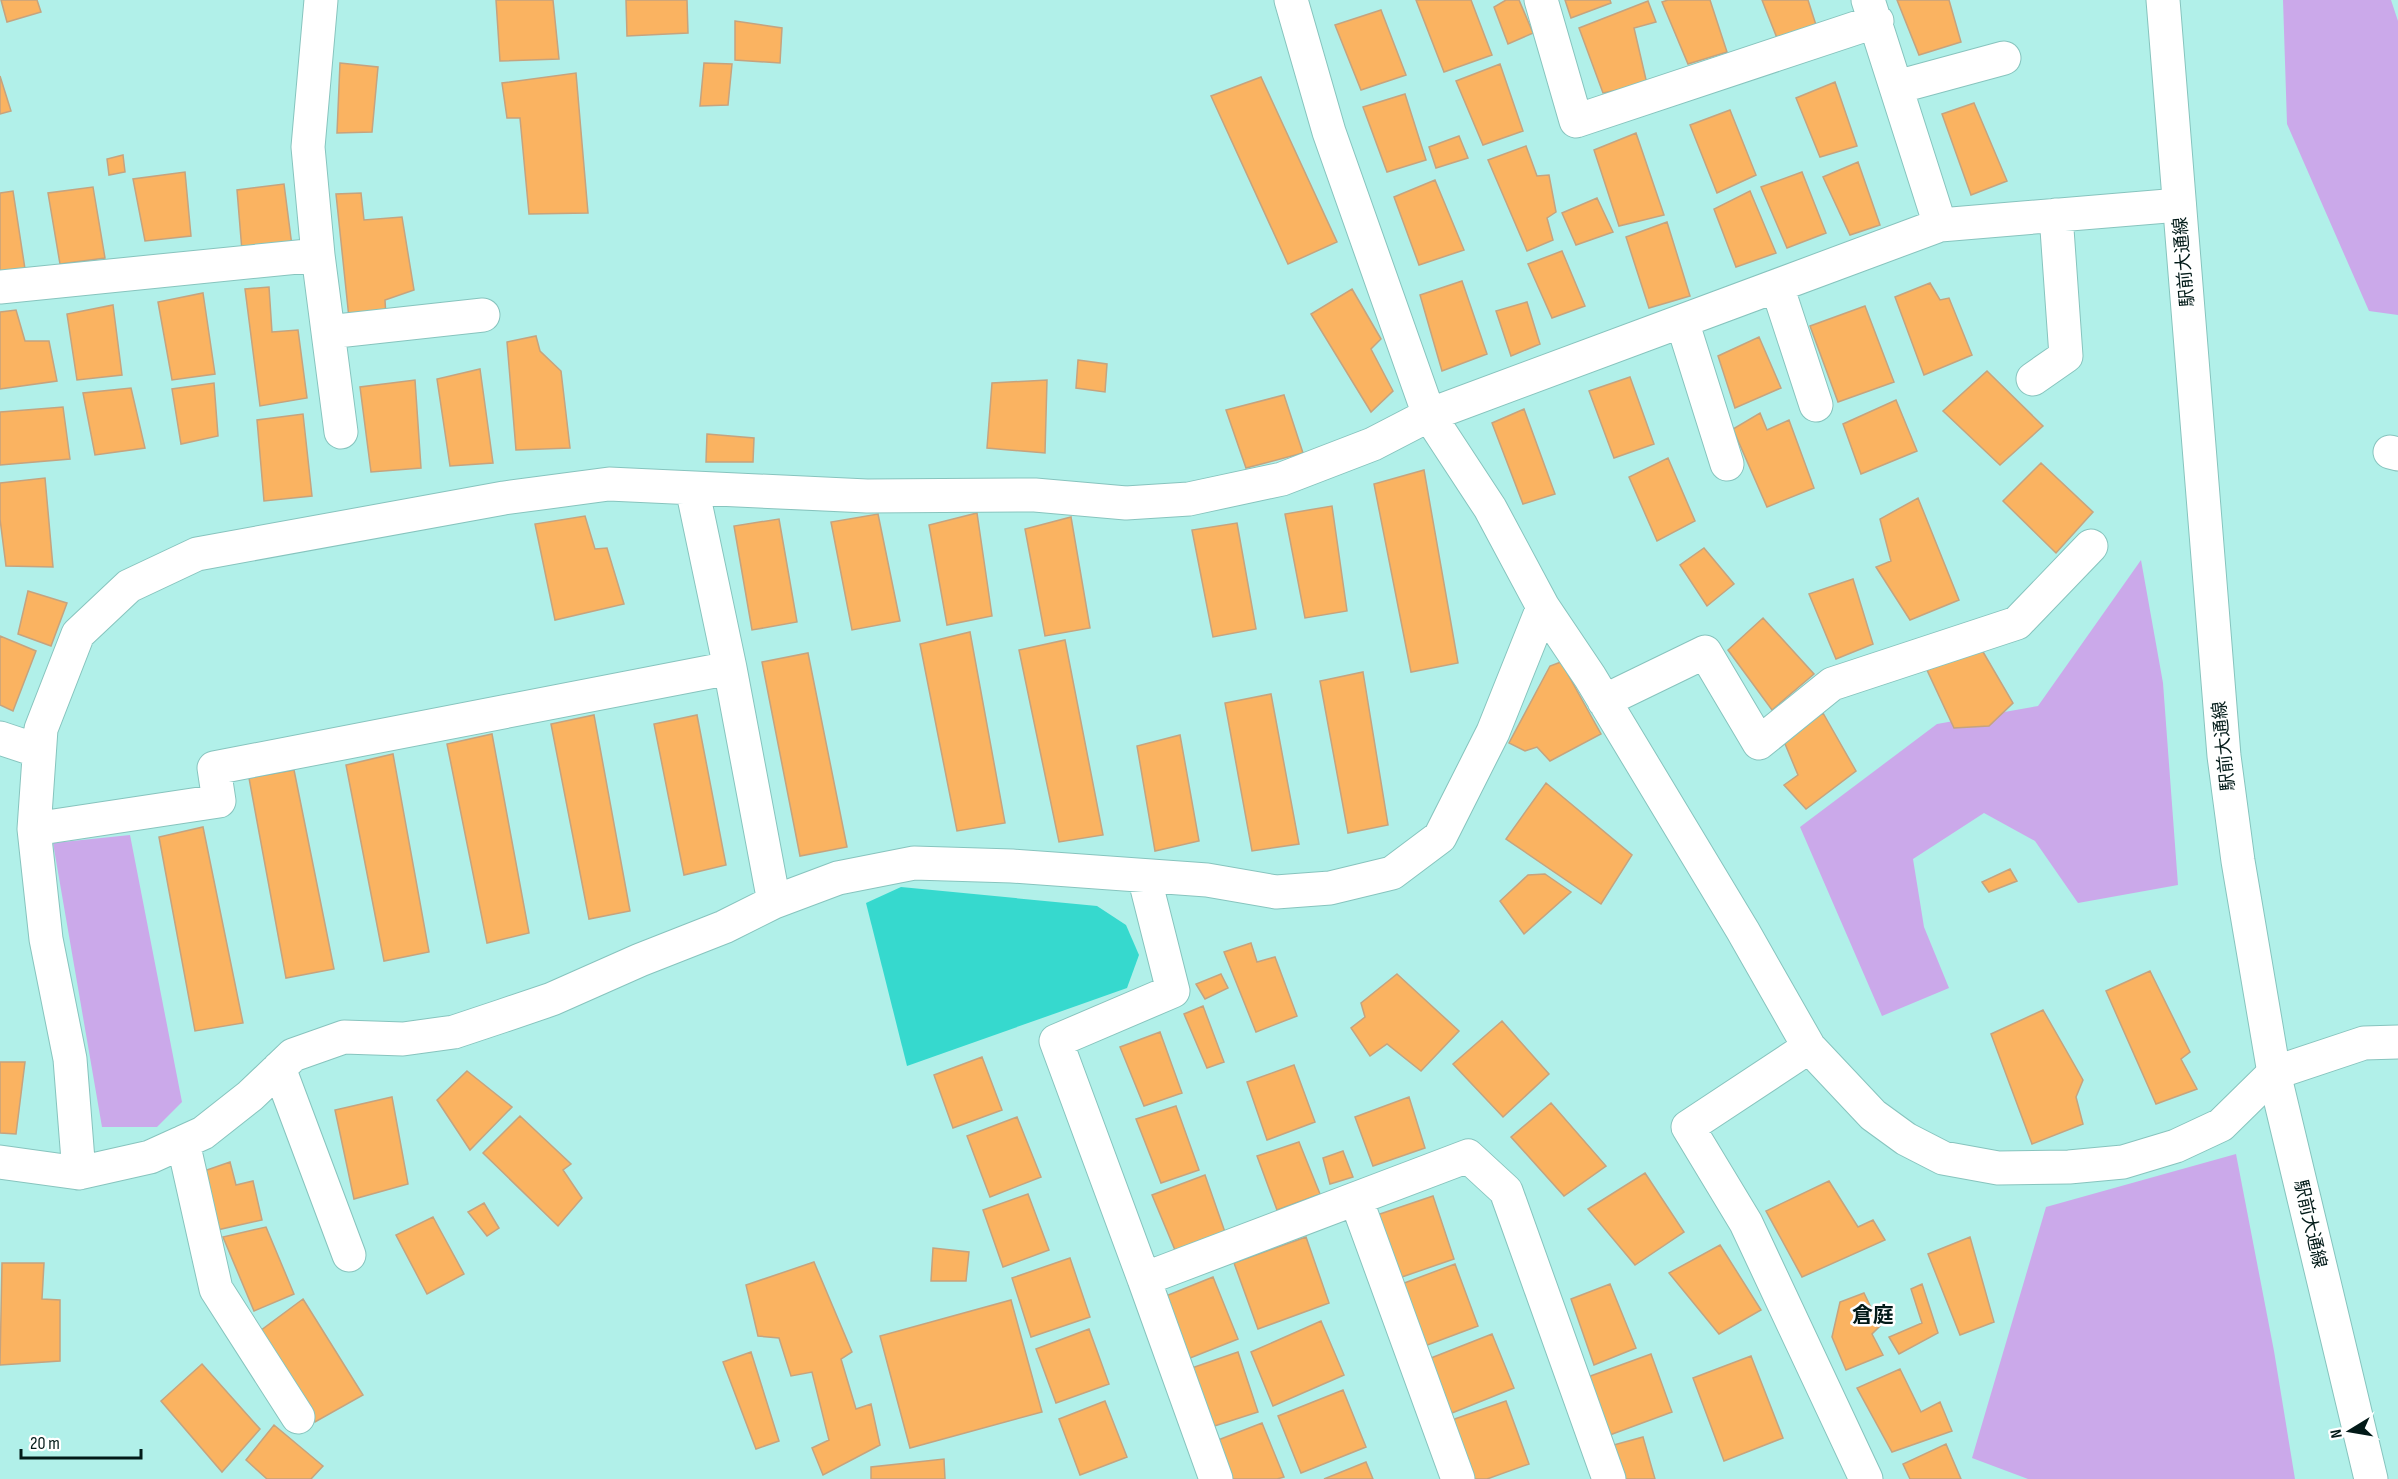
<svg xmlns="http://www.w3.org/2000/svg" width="2398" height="1479" font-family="'Sofia Sans Condensed','Noto Sans JP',sans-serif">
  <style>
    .green { fill: #cba9ea }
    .water { fill: #36d9ce }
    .building { fill: #fab361; stroke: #c5a37f; stroke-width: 1.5 }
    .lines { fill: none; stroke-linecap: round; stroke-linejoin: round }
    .minor-casing { stroke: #87c4be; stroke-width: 35 }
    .major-casing { stroke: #87c4be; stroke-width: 35 }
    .minor { stroke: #fff; stroke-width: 33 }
    .major { stroke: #fff; stroke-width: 33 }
    .labels { text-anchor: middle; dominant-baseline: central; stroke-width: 5; stroke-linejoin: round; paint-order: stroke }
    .street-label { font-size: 18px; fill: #021a18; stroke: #fff }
    .quarter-label { font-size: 21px; font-weight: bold; fill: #021a18; stroke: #fff }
  </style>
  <rect width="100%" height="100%" fill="#b1f0e9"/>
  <!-- green -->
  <path class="green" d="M2283 0H2391L2398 21V315L2369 311 2287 124Z
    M2141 560 2163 683 2178 885 2078 903 2035 841 1984 813 1913 859 1924 927 1949 988 1882 1016 1800 827 1937 724 2038 706Z
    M130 835 182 1102 157 1127H102L53 843Z
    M2236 1154 2274 1351 2295 1479H2028L1972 1458 2046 1207Z"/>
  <!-- water -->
  <path class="water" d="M901 887 1097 906 1126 925 1139 955 1127 988 907 1066 866 903Z"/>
  <!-- building -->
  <path class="building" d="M1 0H37L41 12 7 22Z
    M496 0H553L559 59 500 61Z
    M626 0H687L688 33 627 36Z
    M1416 0H1471L1492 55 1444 72Z
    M1506 0H1519L1533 33 1508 44 1494 7Z
    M1565 0H1610L1611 3 1571 18Z
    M1668 0H1710L1727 52 1688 64 1662 2Z
    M1762 0H1808L1816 25 1777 38Z
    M1897 0H1949L1961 42 1919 55Z
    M1648 1 1656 22 1634 28 1647 84 1603 93 1579 28Z
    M1381 10 1406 75 1361 90 1335 25Z
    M735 21 782 28 780 63 735 60Z
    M340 63 378 67 372 132 337 133Z
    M704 63 732 64 728 105 700 106Z
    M1500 64 1523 131 1483 145 1456 81Z
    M576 73 588 213 529 214 520 118H507L502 83Z
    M0 76 11 111 0 114Z
    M1261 77 1337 242 1288 264 1211 96Z
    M1835 82 1857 146 1820 157 1796 98Z
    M1405 94 1426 160 1387 172 1363 107Z
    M1974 103 2007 181 1971 195 1942 114Z
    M1730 110 1756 175 1717 193 1690 125Z
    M1636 133 1664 215 1619 226 1594 150Z
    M1459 136 1468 158 1436 168 1429 147Z
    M1526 146 1537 176 1549 175 1556 212 1547 218 1553 240 1527 251 1488 160Z
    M123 155 125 172 109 175 107 159Z
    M1858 162 1880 225 1850 235 1823 177Z
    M185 172 191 236 145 241 133 179Z
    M1802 172 1826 233 1787 248 1761 187Z
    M1435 180 1464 250 1419 265 1394 197Z
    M284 184 292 246 242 251 237 190Z
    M93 187 105 258 60 264 48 193Z
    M13 191 25 269 0 273V193Z
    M1750 191 1776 253 1736 267 1714 209Z
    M361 193 364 220 402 217 414 290 385 300 386 317 349 318 336 194Z
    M1597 198 1613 232 1576 245 1562 213Z
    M1667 222 1690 296 1649 308 1626 237Z
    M1562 251 1585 306 1552 318 1528 264Z
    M1462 281 1487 354 1442 371 1420 295Z
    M1930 283 1940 300 1949 298 1972 355 1924 375 1895 297Z
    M269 287 272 332 298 330 307 398 260 406 245 289Z
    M1352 289 1381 339 1371 349 1393 391 1371 412 1311 314Z
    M203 293 215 374 172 380 158 302Z
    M1527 302 1540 344 1511 356 1496 311Z
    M113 305 122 375 77 380 67 314Z
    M1865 306 1894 382 1838 402 1810 326Z
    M16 310 25 341H49L57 381 0 389V312Z
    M536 336 540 351 561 371 570 448 516 450 507 342Z
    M1759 337 1781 388 1735 408 1718 356Z
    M1078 360 1107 364 1105 392 1076 388Z
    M480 369 493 463 450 466 437 379Z
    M1987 371 2043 426 2000 465 1943 411Z
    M1630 377 1654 444 1614 458 1589 391Z
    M415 380 421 468 371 472 360 387Z
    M1047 380 1045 453 987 448 992 383Z
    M214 383 218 436 181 444 172 389Z
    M131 388 145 448 95 455 83 393Z
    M1284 395 1303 453 1246 468 1226 410Z
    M1896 400 1917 451 1861 474 1843 424Z
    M63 407 70 459 0 465V412Z
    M1524 409 1555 494 1523 504 1492 423Z
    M1760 413 1767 430 1789 420 1814 488 1767 507 1733 429Z
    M303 414 312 496 264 501 257 420Z
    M707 434 754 438 753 462H706Z
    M1668 458 1695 521 1657 541 1629 477Z
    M2041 463 2093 512 2056 553 2003 501Z
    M1424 470 1458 663 1411 672 1374 484Z
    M45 478 53 567 6 566 0 519V483Z
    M1918 498 1959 600 1910 620 1876 567 1891 561 1880 519Z
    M1332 506 1347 611 1305 618 1285 514Z
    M977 513 992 616 947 625 929 525Z
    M878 514 900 621 852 630 831 522Z
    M585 516 595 549 607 548 624 604 555 620 535 524Z
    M1071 517 1090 628 1045 636 1025 529Z
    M779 519 797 622 752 630 734 526Z
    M1237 523 1256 629 1213 637 1192 530Z
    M1704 548 1734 584 1707 606 1680 565Z
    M1853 579 1873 644 1836 659 1809 594Z
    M28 591 67 603 51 646 18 634Z
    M1763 618 1814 674 1772 710 1728 650Z
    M970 632 1005 823 957 831 920 644Z
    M0 636 36 651 13 711 0 705Z
    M1065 640 1103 835 1059 842 1019 650Z
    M1979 645 2013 703 1989 726 1954 728 1927 670Z
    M808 653 847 847 800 856 762 662Z
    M1561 662 1601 734 1550 761 1537 747 1525 751 1509 743 1550 666Z
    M1363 672 1388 825 1348 833 1320 681Z
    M1271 694 1299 844 1252 851 1225 703Z
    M1823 713 1856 771 1806 809 1784 785 1798 775 1783 739Z
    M594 715 630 911 589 919 551 724Z
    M697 715 726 865 684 875 654 724Z
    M492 734 529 933 487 943 447 744Z
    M1180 735 1199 841 1155 851 1137 746Z
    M393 754 429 952 384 961 346 765Z
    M294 770 334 969 286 978 249 778Z
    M1546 783 1632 855 1601 904 1506 839Z
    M203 827 243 1023 195 1031 159 837Z
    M2010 869 2017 881 1989 892 1982 882Z
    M1545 874 1571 892 1524 934 1500 901 1528 875Z
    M1251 943 1257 962 1275 957 1297 1016 1256 1032 1224 952Z
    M2150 971 2190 1052 2181 1059 2197 1089 2156 1104 2106 991Z
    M1221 974 1228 988 1205 999 1196 984Z
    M1397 974 1459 1031 1421 1071 1387 1044 1370 1056 1351 1028 1365 1017 1361 1003Z
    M1203 1006 1224 1062 1207 1068 1184 1014Z
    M2043 1010 2083 1080 2076 1097 2083 1124 2032 1144 1991 1034Z
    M1502 1021 1549 1074 1503 1117 1453 1064Z
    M1160 1032 1182 1093 1144 1106 1120 1047Z
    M982 1057 1002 1110 953 1128 934 1075Z
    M0 1062H25L16 1134 0 1133Z
    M1294 1065 1315 1122 1267 1140 1247 1082Z
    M467 1071 512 1107 470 1150 437 1100Z
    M392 1097 408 1184 354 1199 335 1110Z
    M1409 1097 1425 1148 1373 1166 1355 1117Z
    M1551 1103 1606 1166 1564 1196 1511 1137Z
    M1176 1106 1199 1170 1161 1183 1136 1119Z
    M520 1116 571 1164 563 1170 582 1198 558 1226 483 1153Z
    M1017 1117 1041 1177 990 1197 967 1136Z
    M1299 1142 1320 1194 1277 1210 1257 1156Z
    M1343 1151 1353 1177 1330 1184 1323 1158Z
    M230 1162 236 1185 253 1181 262 1220 217 1230 204 1171Z
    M1645 1173 1684 1232 1635 1265 1588 1209Z
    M1205 1175 1226 1235 1175 1250 1152 1195Z
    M1829 1181 1858 1227 1873 1220 1885 1240 1802 1277 1766 1211Z
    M1028 1194 1049 1250 1003 1267 983 1210Z
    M1433 1196 1454 1259 1399 1278 1377 1215Z
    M484 1203 499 1228 487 1236 468 1212Z
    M433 1217 464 1274 427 1294 396 1235Z
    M266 1227 294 1294 254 1311 223 1237Z
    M1306 1237 1329 1303 1258 1329 1234 1263Z
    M1970 1237 1994 1322 1960 1335 1928 1254Z
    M1720 1245 1761 1310 1719 1334 1669 1273Z
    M933 1248 969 1252 966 1281H931Z
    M1070 1258 1090 1317 1031 1337 1012 1278Z
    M814 1262 852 1352 841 1359 856 1409 871 1404 880 1445 823 1475 812 1448 829 1440 812 1372 791 1376 779 1338 758 1336 746 1285Z
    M2 1263H44L42 1299 60 1300V1361L0 1365Z
    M1455 1264 1478 1326 1422 1347 1399 1285Z
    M1213 1277 1238 1339 1185 1360 1161 1298Z
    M1610 1284 1636 1348 1594 1365 1571 1299Z
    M1922 1284 1938 1333 1899 1354 1889 1337 1922 1323 1911 1289Z
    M1864 1293 1880 1326 1872 1334 1883 1355 1846 1370 1832 1337 1840 1302Z
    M303 1299 363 1395 315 1422 260 1331Z
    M1011 1300 1042 1412 910 1448 880 1336Z
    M1321 1321 1344 1375 1273 1406 1251 1352Z
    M1089 1329 1109 1384 1056 1403 1036 1349Z
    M1492 1334 1514 1388 1447 1415 1426 1360Z
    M751 1352 779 1441 756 1449 723 1362Z
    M1238 1352 1258 1412 1205 1429 1186 1370Z
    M1651 1354 1672 1412 1607 1436 1585 1378Z
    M1751 1356 1783 1438 1724 1461 1693 1378Z
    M202 1364 260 1429 222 1472 161 1401Z
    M1900 1369 1921 1412 1940 1402 1952 1431 1892 1452 1857 1388Z
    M1343 1390 1366 1447 1301 1473 1278 1416Z
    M1105 1401 1127 1457 1080 1475 1059 1419Z
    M1506 1401 1529 1464 1487 1479H1470L1449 1421Z
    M1262 1423 1284 1477 1277 1479H1228L1213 1442Z
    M274 1425 323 1466 311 1479H267L246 1460Z
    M1643 1437 1655 1479H1619L1610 1446Z
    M1946 1444 1961 1479H1910L1903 1464Z
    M944 1459 945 1479H871V1467Z
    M1366 1462 1373 1479H1324Z"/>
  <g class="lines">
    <!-- minor casing -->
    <g class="minor-casing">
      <path id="minor" d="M1291 0 1329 132 1429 415 1490 508 1543 607 1590 677 1743 931 1809 1047 1873 1115 1906 1139 1943 1158 1998 1168 2069 1167 2123 1162 2176 1146 2221 1125 2274 1073 2364 1043 2398 1042
        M1541 0 1576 121 1877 21
        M1868 0 1940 225 2179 205
        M1897 87 2004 58
        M318 255 341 432
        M1777 286 1816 405
        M0 287 318 255 308 147 321 0
        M1682 321 1727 464
        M328 332 483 315
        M2033 379 2066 356 2056 215
        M2390 452 2398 454
        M692 488 730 668
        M1604 701 1705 652 1759 743 1832 684 2017 623 2091 546
        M0 738 39 751
        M34 829 219 801 214 768 730 668 774 902
        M1144 876 1173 991 1056 1041 1144 1279
        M1809 1047 1688 1127 1746 1223 1866 1479
        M279 1068 349 1255
        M183 1142 216 1289 298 1417
        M0 1162 79 1173 150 1157 203 1133 250 1096 293 1055 344 1037 403 1039 454 1032 502 1016 552 999 640 960 724 927 774 902 838 878 914 863 1012 866 1207 880 1276 892 1330 888 1392 873 1440 837 1493 732 1543 607
        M79 1173 70 1059 46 939 34 829 41 729 78 634 129 586 197 554 504 498 609 484 867 496 1035 495 1126 503 1189 499 1282 479 1373 444 1429 415 1940 225
        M1356 1199 1458 1479
        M1216 1479 1144 1279 1468 1156 1506 1191 1609 1479"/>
    </g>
    <!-- major casing -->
    <g class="major-casing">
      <path id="major" d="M2163 0 2224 756 2238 861 2274 1073 2371 1479"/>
    </g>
    <!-- minor -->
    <use href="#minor" class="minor"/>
    <!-- major -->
    <use href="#major" class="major"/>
  </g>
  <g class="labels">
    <!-- street labels -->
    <g class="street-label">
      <text transform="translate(2184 262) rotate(-95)">駅前大通線</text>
      <text transform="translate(2224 746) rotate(-96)">駅前大通線</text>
      <text transform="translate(2310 1224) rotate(77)">駅前大通線</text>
    </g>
    <!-- quarter labels -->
    <g class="quarter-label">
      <text x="1873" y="1315">倉庭</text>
    </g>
  </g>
  <!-- north arrow -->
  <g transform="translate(2350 1431) rotate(259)" stroke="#ffffff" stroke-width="4.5" paint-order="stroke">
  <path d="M0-4.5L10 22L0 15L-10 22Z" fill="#021a18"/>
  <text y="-9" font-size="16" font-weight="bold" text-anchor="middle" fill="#021a18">N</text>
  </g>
  <!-- scale -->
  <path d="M21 1449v9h120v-9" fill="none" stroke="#021a18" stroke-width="3"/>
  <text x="30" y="1449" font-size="18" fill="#021a18" stroke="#ffffff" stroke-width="4.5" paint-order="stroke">20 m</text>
</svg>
